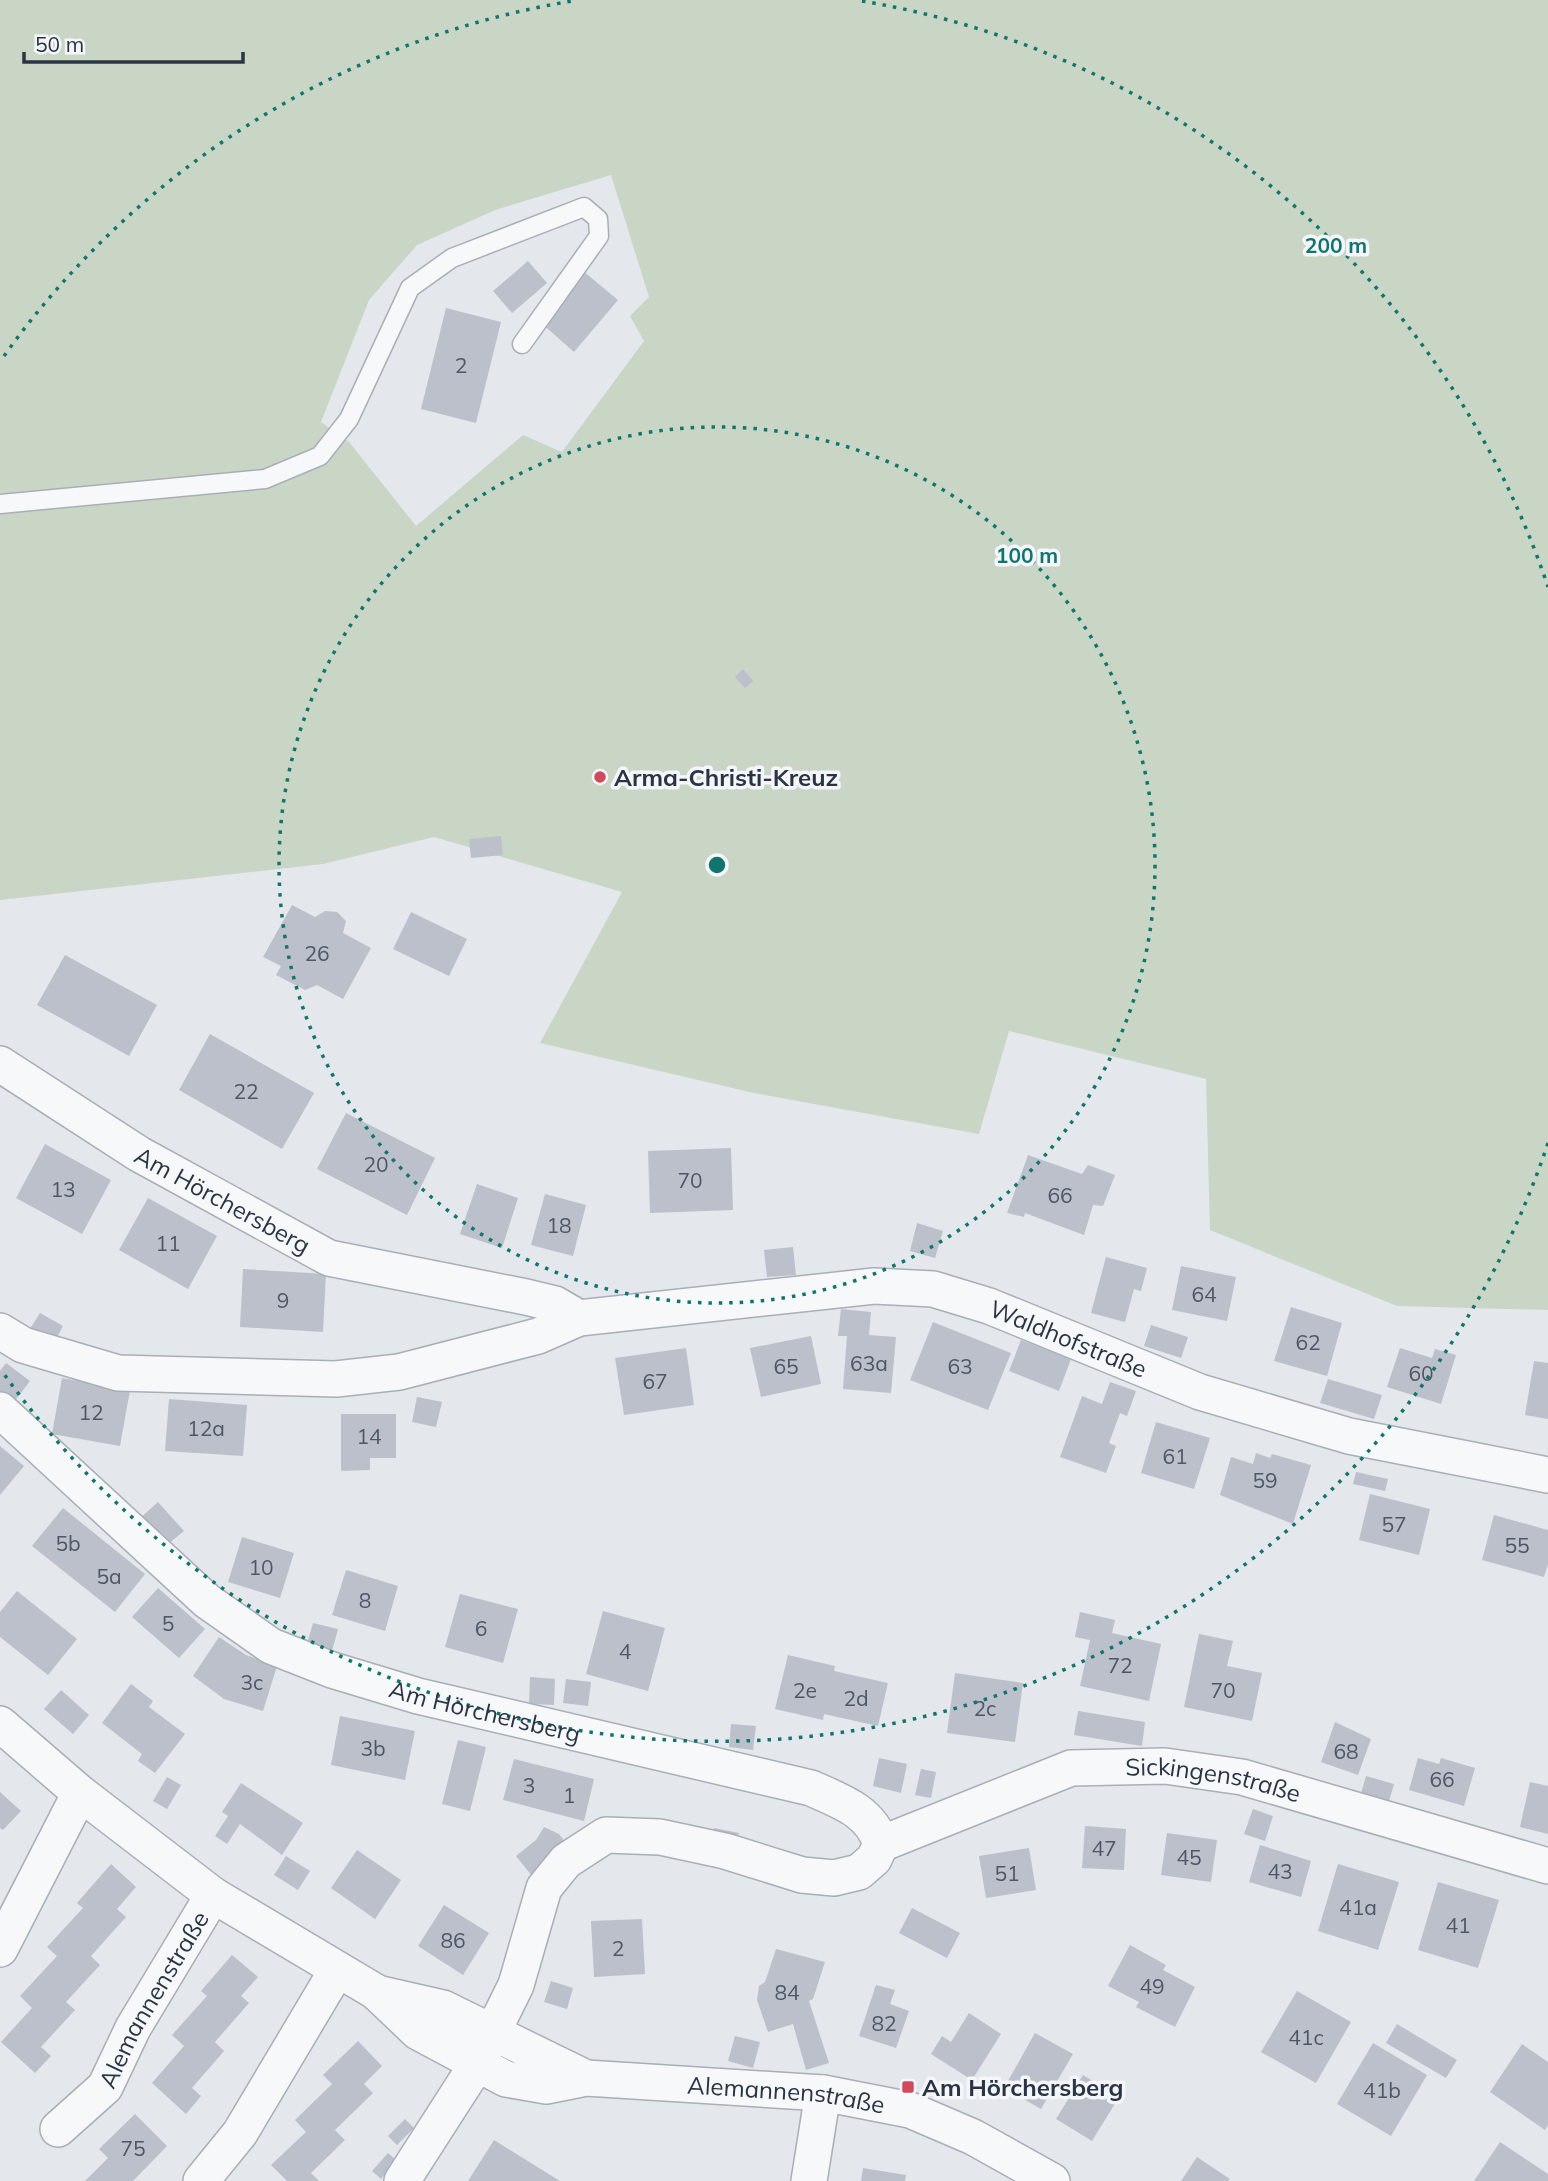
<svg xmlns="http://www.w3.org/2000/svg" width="1548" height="2181" font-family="Mulish,sans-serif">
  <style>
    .green { fill: #c9d6c5; fill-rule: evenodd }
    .building { fill: #bbc0ca }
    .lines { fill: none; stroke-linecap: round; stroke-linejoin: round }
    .lane-casing { stroke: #a9aeb7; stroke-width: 21 }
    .street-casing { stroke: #a9aeb7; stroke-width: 38 }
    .lane { stroke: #f7f8fa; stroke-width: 18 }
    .street { stroke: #f7f8fa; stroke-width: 35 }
    .ring { fill: none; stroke: #0f766e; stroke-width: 3.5; stroke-dasharray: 3.5 7 }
    .poi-dot { fill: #d1495b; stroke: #f4f6f9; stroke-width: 2.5 }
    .labels { text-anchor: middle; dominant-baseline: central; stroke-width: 7; stroke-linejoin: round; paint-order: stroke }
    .number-label { font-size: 21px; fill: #4f5766 }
    .poi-label { font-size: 24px; font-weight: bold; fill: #2b3445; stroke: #f4f6f9; text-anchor: start }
    .street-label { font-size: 24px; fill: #2b3445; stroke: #f4f6f9 }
    .centre { fill: #0f766e; stroke: #f4f6f9; stroke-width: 3.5 }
    .ring-label { font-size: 21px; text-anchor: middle; font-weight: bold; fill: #0f766e; stroke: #f4f6f9; stroke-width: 7; stroke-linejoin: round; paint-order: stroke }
  </style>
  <rect width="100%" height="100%" fill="#e4e7ec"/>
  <!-- green -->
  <path class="green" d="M0 0H1548V1310L1397 1306 1210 1230 1206 1079 1009 1031 979 1134 754 1093 540 1043 622 892 434 837 323 864 0 900ZM611 175 649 297 630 316 644 341 562 452 523 435 416 526 349 442 321 422 369 300 417 245 495 210Z"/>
  <!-- building -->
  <path class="building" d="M528 261 547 283 512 313 493 291Z
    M583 271 618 300 574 352 540 322Z
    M446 308 501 322 476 423 421 409Z
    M743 669 753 681 745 688 735 677Z
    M501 836 503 855 471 858 469 839Z
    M292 905 315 917 325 911 337 912 346 921 343 933 371 948 343 999 317 985 305 990 276 975 281 966 263 957Z
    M411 912 467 939 449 976 393 949Z
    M65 955 157 1005 129 1056 37 1005Z
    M210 1034 314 1093 282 1149 179 1090Z
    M346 1113 435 1158 407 1215 317 1169Z
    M45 1144 111 1180 82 1234 16 1198Z
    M731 1148 733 1210 650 1213 648 1151Z
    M1028 1155 1082 1174 1088 1165 1115 1175 1103 1206 1093 1205 1084 1235 1025 1213 1024 1217 1007 1213Z
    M477 1184 518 1198 502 1248 460 1234Z
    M545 1194 586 1205 573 1256 531 1245Z
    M148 1198 217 1236 188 1289 119 1250Z
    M917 1223 943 1231 935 1258 910 1251Z
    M793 1247 796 1275 767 1277 764 1250Z
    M1106 1257 1147 1268 1141 1291 1134 1289 1125 1322 1091 1313Z
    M1181 1266 1236 1277 1227 1321 1172 1310Z
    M243 1269 326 1274 323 1332 240 1327Z
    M1291 1307 1342 1323 1327 1376 1274 1361Z
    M841 1309 871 1312 869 1335 896 1337 891 1393 843 1389 847 1336H838Z
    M40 1313 63 1326 54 1343 30 1329Z
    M933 1322 1011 1353 988 1410 910 1380Z
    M1151 1325 1188 1337 1181 1358 1144 1346Z
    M811 1336 821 1384 761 1397 750 1348Z
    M1021 1340 1071 1359 1059 1391 1009 1371Z
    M686 1348 694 1405 624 1415 615 1358Z
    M1400 1348 1432 1358 1435 1349 1456 1355 1441 1404 1387 1387Z
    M1534 1361 1548 1363V1419L1525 1415Z
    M6 1363 30 1381 14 1402 0 1391V1371Z
    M62 1378 130 1390 120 1446 52 1434Z
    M1328 1379 1382 1395 1374 1419 1320 1403Z
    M1110 1382 1136 1391 1127 1416 1120 1413 1109 1443 1116 1446 1106 1473 1060 1457 1082 1396 1102 1404Z
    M417 1397 442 1402 436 1427 412 1422Z
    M169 1399 247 1405 243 1456 165 1451Z
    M341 1414H396V1458H370V1470L341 1471Z
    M1156 1422 1210 1438 1194 1489 1141 1473Z
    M0 1446 24 1466 0 1495Z
    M1256 1453 1270 1458 1272 1454 1311 1465 1293 1524 1220 1495 1231 1457 1253 1464Z
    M1356 1472 1388 1479 1385 1491 1353 1484Z
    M1370 1494 1430 1509 1419 1555 1359 1540Z
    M158 1502 184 1531 163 1548 138 1520Z
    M63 1508 145 1574 115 1612 32 1546Z
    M1494 1515 1548 1530V1564L1544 1577 1482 1560Z
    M242 1537 294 1553 280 1598 228 1582Z
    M346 1570 398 1586 385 1631 332 1615Z
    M158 1588 205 1629 179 1658 132 1617Z
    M17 1591 77 1639 48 1675 0 1637V1612Z
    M460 1594 518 1609 503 1663 445 1647Z
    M603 1611 665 1628 648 1691 586 1674Z
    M1080 1612 1115 1620 1112 1633 1161 1644 1149 1701 1080 1686 1090 1640 1075 1637Z
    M313 1623 338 1629 332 1651 307 1644Z
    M1199 1634 1233 1641 1227 1666 1262 1673 1252 1721 1184 1707Z
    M219 1637 246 1655 277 1666 263 1711 224 1699 193 1676Z
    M788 1655 835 1666 834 1671 888 1683 878 1726 824 1714 823 1720 775 1709Z
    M955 1673 1023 1683 1015 1742 947 1733Z
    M530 1677 555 1679 554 1705 529 1704Z
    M566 1679 591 1682 588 1706 563 1703Z
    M131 1684 153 1701 149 1707 185 1734 155 1773 138 1761 142 1754 102 1723Z
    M61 1690 89 1715 73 1734 44 1709Z
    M1078 1711 1145 1722 1142 1746 1074 1735Z
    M340 1716 415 1731 405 1780 331 1765Z
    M1335 1722 1371 1739 1358 1775 1321 1762Z
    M731 1724 756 1726 753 1750 729 1747Z
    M458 1740 486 1747 470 1811 442 1804Z
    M879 1758 907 1764 901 1793 873 1786Z
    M1418 1758 1439 1764 1441 1758 1475 1768 1464 1806 1409 1790Z
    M514 1759 594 1779 584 1821 503 1800Z
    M921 1769 936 1772 931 1798 915 1795Z
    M1366 1776 1394 1784 1387 1808 1359 1800Z
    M167 1777 181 1785 167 1809 153 1801Z
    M1530 1782 1548 1786V1834L1520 1827Z
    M241 1783 303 1823 282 1855 240 1824 227 1844 215 1836 228 1816 222 1812Z
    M0 1792 21 1811 3 1830 0 1828Z
    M1253 1809 1273 1816 1265 1841 1244 1834Z
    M1085 1826 1126 1829 1124 1870 1082 1868Z
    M544 1827 559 1834 568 1846 532 1876 516 1856 536 1840Z
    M714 1828 739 1833 736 1845 712 1839Z
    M1167 1833 1217 1840 1211 1882 1161 1875Z
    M1260 1845 1311 1861 1301 1897 1249 1882Z
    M1029 1848 1036 1890 986 1898 979 1856Z
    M357 1850 401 1880 375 1919 331 1888Z
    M286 1856 310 1871 298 1890 274 1875Z
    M111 1864 136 1887 117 1909 126 1917 91 1956 100 1965 66 2002 75 2010 41 2047 51 2056 35 2073 1 2042 32 2008 20 1996 57 1956 47 1947 83 1908 77 1903Z
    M1338 1864 1399 1882 1378 1950 1318 1931Z
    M1438 1882 1499 1900 1478 1968 1418 1950Z
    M444 1905 489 1933 463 1975 418 1946Z
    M912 1908 960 1933 947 1958 899 1933Z
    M642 1919 645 1974 594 1977 591 1921Z
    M1130 1945 1166 1965 1163 1970 1195 1987 1175 2027 1136 2007 1139 2002 1108 1986Z
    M776 1949 825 1962 813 1999 809 2001 829 2063 806 2070 793 2024 768 2032 757 2000 759 1986 765 1982Z
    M232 1955 258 1977 241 1996 249 2003 215 2042 224 2051 192 2088 201 2096 186 2114 152 2083 184 2046 172 2035 207 1996 201 1991Z
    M551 1981 573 1988 567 2009 544 2002Z
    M876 1985 895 1990 890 2004 909 2011 896 2048 859 2036Z
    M1297 1991 1351 2022 1316 2083 1261 2052Z
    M969 2013 1001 2034 972 2080 931 2054 942 2036 951 2042Z
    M1397 2024 1457 2060 1446 2078 1386 2043Z
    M1035 2033 1073 2054 1041 2109 1004 2088Z
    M735 2036 760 2042 753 2068 728 2061Z
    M358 2041 382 2066 364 2084 373 2093 335 2130 345 2140 311 2173 319 2181H287L271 2165 306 2132 295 2120 332 2084 323 2075Z
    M1373 2043 1427 2075 1391 2136 1337 2104Z
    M1522 2044 1548 2062V2125L1545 2130 1490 2092Z
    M1083 2075 1119 2097 1092 2141 1056 2119Z
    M135 2114 167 2146 133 2181H85L108 2158 99 2149Z
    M405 2119 414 2128 397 2145 388 2136Z
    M494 2140 560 2181H468Z
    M1500 2142 1548 2174V2181H1474Z
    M388 2153 397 2161 381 2179 372 2171Z
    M1197 2157 1230 2179 1228 2181H1181Z
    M863 2168 906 2175 905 2181H861Z"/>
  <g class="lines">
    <!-- lane casing -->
    <g class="lane-casing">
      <path id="lane" d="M0 504 265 479 320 456 349 419 410 288 452 258 584 207 598 219 599 236 522 344"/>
    </g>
    <!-- street casing -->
    <g class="street-casing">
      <g id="street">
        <path id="s1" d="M0 1064 139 1154 329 1258 526 1297 555 1304 579 1318"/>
        <path id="s2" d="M0 1331 23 1345 118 1373 336 1379 399 1372 538 1336 579 1318 874 1286 933 1289 989 1306 1200 1392 1349 1436 1548 1475"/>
        <path id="s3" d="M0 1410 207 1601 271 1646 332 1670 418 1696 811 1788C840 1801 871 1811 881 1844L874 1859 859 1872 834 1878 802 1875 725 1851 660 1837 606 1835 566 1861 544 1888 516 1985 477 2064 402 2181"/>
        <path id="s4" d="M0 1724 80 1793 213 1895 376 1992 418 2032 506 2079 546 2086 586 2078 823 2093 910 2110 973 2137 1052 2181"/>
        <path id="s5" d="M881 1844 1071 1768 1165 1766 1242 1777 1548 1866"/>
        <path d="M0 1949 80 1793"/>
        <path d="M377 1993 443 2008 586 2078"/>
        <path id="s6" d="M58 2129 105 2087 133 2028 213 1895"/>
        <path d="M201 2181 240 2133 337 1970"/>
        <path d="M809 2181 823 2093"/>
      </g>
    </g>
    <!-- lane -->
    <use href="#lane" class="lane"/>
    <!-- street -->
    <use href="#street" class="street"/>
  </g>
  <!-- distance rings -->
  <g class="ring">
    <circle cx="717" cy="865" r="438"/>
    <path d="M1548 1143A876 876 0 0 1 4 1374M4 356A876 876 0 0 1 572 1M862 1A876 876 0 0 1 1548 587"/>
  </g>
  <!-- markers -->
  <g class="poi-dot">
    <circle cx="600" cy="777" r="7"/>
    <rect x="901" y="2080" width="14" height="14" rx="3.5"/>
  </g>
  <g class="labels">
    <!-- number labels -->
    <g class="number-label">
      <text x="461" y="365">2</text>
      <text x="317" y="953">26</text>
      <text x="246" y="1091">22</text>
      <text x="376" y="1164">20</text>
      <text x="690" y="1180">70</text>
      <text x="63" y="1189">13</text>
      <text x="1060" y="1195">66</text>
      <text x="559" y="1225">18</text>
      <text x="168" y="1243">11</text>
      <text x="1204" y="1294">64</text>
      <text x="283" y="1300">9</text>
      <text x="1308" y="1342">62</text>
      <text x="869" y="1363">63a</text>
      <text x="786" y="1366">65</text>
      <text x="960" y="1366">63</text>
      <text x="1421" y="1373">60</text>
      <text x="655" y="1381">67</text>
      <text x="91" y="1412">12</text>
      <text x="206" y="1428">12a</text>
      <text x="369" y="1436">14</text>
      <text x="1175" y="1456">61</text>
      <text x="1265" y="1480">59</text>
      <text x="1394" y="1524">57</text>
      <text x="68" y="1543">5b</text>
      <text x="1517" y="1545">55</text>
      <text x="261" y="1567">10</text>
      <text x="109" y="1576">5a</text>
      <text x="365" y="1600">8</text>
      <text x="168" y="1623">5</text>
      <text x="481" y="1628">6</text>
      <text x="625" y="1651">4</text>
      <text x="1120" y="1665">72</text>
      <text x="252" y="1682">3c</text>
      <text x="805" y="1690">2e</text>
      <text x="1223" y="1690">70</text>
      <text x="856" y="1698">2d</text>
      <text x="985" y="1708">2c</text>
      <text x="373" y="1748">3b</text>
      <text x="1346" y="1751">68</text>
      <text x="1442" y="1779">66</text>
      <text x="529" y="1785">3</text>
      <text x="569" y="1795">1</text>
      <text x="1104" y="1848">47</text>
      <text x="1189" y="1857">45</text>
      <text x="1280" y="1871">43</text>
      <text x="1007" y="1873">51</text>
      <text x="1358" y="1907">41a</text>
      <text x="1458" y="1925">41</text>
      <text x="453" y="1940">86</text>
      <text x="618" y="1948">2</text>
      <text x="1152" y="1986">49</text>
      <text x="787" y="1992">84</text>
      <text x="884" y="2023">82</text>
      <text x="1306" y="2037">41c</text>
      <text x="1382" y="2090">41b</text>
      <text x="133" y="2148">75</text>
    </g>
    <!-- poi labels -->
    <g class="poi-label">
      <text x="614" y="777">Arma-Christi-Kreuz</text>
      <text x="922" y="2087">Am Hörchersberg</text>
    </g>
    <!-- street labels -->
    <g class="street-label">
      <text stroke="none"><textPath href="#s1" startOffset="261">Am Hörchersberg</textPath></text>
      <text stroke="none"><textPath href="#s2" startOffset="1096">Waldhofstraße</textPath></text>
      <text stroke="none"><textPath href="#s3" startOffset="584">Am Hörchersberg</textPath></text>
      <text stroke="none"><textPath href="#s5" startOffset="348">Sickingenstraße</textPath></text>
      <text stroke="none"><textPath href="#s6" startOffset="163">Alemannenstraße</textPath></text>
      <text stroke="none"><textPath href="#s4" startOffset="903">Alemannenstraße</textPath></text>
    </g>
  </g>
  <circle cx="717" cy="865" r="10" class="centre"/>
  <g class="ring-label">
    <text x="1336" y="253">200 m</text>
    <text x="1027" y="563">100 m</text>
  </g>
  <!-- scale -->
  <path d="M24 52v10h219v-10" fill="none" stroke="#2b3445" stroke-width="3.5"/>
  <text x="35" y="52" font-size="21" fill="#2b3445" stroke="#f4f6f9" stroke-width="5" paint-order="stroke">50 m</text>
</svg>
